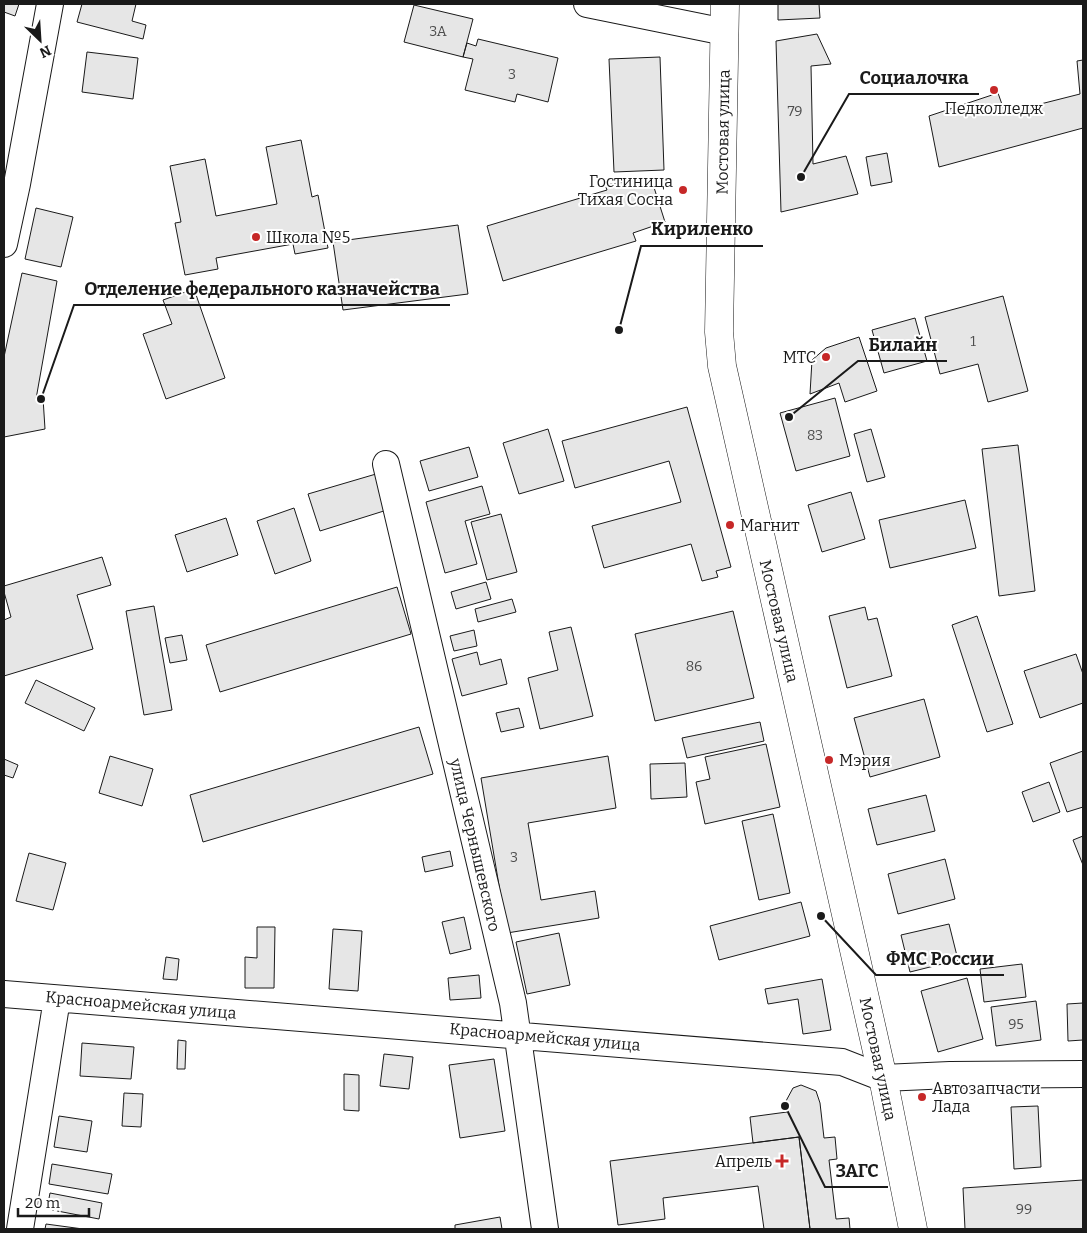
<svg xmlns="http://www.w3.org/2000/svg" width="1087" height="1233" font-family="Bitter,serif">
  <style>
    .building { fill: #e6e6e6; stroke: #1a1a1a }
    .lines { fill: none; stroke-linecap: round; stroke-linejoin: round }
    .minor-casing { stroke: #1a1a1a; stroke-width: 28 }
    .major-casing { stroke: #1a1a1a; stroke-width: 29 }
    .minor { stroke: #fff; stroke-width: 26 }
    .major { stroke: #fff; stroke-width: 28 }
    .poi-dot { fill: #c62828; stroke: #fff; stroke-width: 2 }
    .labels { text-anchor: middle; dominant-baseline: central; stroke-width: 4; stroke-linejoin: round; paint-order: stroke }
    .number-label { font-size: 14px; fill: #4d4d4d }
    .poi-label { font-size: 16px; fill: #1a1a1a; stroke: #fff; text-anchor: start }
    .street-label { font-size: 16px; fill: #1a1a1a; stroke: #fff }
    .leader { fill: none; stroke: #1a1a1a; stroke-width: 2 }
    .callout-dot { fill: #1a1a1a; stroke: #fff; stroke-width: 2 }
    .callout-label { font-size: 18px; text-anchor: middle; font-weight: bold; fill: #1a1a1a; stroke: #fff; stroke-width: 4; stroke-linejoin: round; paint-order: stroke }
  </style>
  <rect width="100%" height="100%" fill="#fff"/>
  <!-- building -->
  <path class="building" d="M4 4H19L15 16 4 12Z
    M82 4H136L132 21 146 25 143 39 77 22Z
    M778 4H819L820 18 778 20Z
    M414 5 473 19 463 57 404 42Z
    M817 34 831 64 811 66 813 164 846 156 858 194 781 212 776 41Z
    M478 39 558 58 548 102 517 94 515 102 465 90 473 59 463 57 467 43 476 46Z
    M87 52 138 58 133 99 82 92Z
    M660 57 664 170 614 172 609 59Z
    M1083 60V128L939 167 929 116 998 93 1005 113 1080 94 1077 61Z
    M301 140 312 197 318 195 328 248 295 254 293 244 216 258 218 269 185 275 175 223 181 222 170 166 205 159 216 216 277 204 266 147Z
    M887 153 892 182 871 186 866 157Z
    M651 178 665 222 633 233 636 241 503 281 487 226 607 190 605 185Z
    M36 208 73 217 61 267 25 259Z
    M458 225 468 294 343 310 333 242Z
    M22 273 57 281 36 399 43 398 45 429 4 437V357Z
    M194 289 225 378 166 399 143 334 172 324 163 300Z
    M1003 296 1028 391 988 402 978 364 940 374 925 317Z
    M915 318 927 361 884 373 872 330Z
    M859 337 877 391 845 402 839 383 810 394 812 360 826 348Z
    M835 398 850 456 796 471 780 413Z
    M687 407 731 567 716 571 718 577 702 581 691 544 604 568 592 526 681 502 669 461 575 488 562 441Z
    M548 429 564 481 519 494 503 443Z
    M871 429 885 477 867 482 854 434Z
    M1018 445 1035 591 999 596 982 449Z
    M469 447 478 477 429 491 420 461Z
    M376 474 387 510 320 531 308 494Z
    M482 486 490 514 465 521 477 564 445 573 426 502Z
    M851 492 865 539 822 552 808 505Z
    M965 500 976 548 890 568 879 520Z
    M294 508 311 561 275 574 257 521Z
    M501 514 517 572 487 580 471 522Z
    M226 518 238 555 187 572 175 535Z
    M102 557 111 585 77 595 93 649 4 676V620L11 617 4 592V586Z
    M486 582 491 599 456 609 451 592Z
    M397 587 411 634 220 692 206 645Z
    M512 599 516 612 478 622 475 609Z
    M154 606 172 710 144 715 126 611Z
    M865 607 868 620 877 618 892 676 847 688 829 616Z
    M733 611 754 698 655 721 635 634Z
    M977 616 1013 724 987 732 952 625Z
    M571 627 593 716 540 729 528 678 558 670 549 632Z
    M474 630 477 646 454 651 450 636Z
    M182 635 187 660 170 663 165 638Z
    M477 652 480 665 501 659 507 684 462 696 452 659Z
    M1076 654 1083 674V703L1040 718 1024 671Z
    M36 680 95 708 84 731 25 703Z
    M924 699 940 757 870 777 854 718Z
    M519 708 524 727 501 732 496 713Z
    M760 722 764 741 687 758 682 738Z
    M419 727 433 774 203 842 190 795Z
    M766 744 780 807 705 824 696 782 710 779 705 757Z
    M1083 751V807L1067 812 1050 763Z
    M110 756 153 769 142 806 99 793Z
    M608 756 616 808 528 823 541 900 595 891 599 918 507 933 481 778Z
    M4 759 18 765 13 778 4 775Z
    M685 763 687 797 651 799 650 764Z
    M1049 782 1060 812 1033 822 1022 792Z
    M926 795 935 831 877 845 868 809Z
    M773 814 790 893 759 900 742 821Z
    M1083 836V865L1073 840Z
    M450 851 453 866 425 872 422 857Z
    M29 853 66 863 53 910 16 901Z
    M945 859 955 899 898 914 888 874Z
    M801 902 810 936 719 960 710 926Z
    M464 917 471 949 450 954 442 922Z
    M949 924 958 960 910 972 901 935Z
    M257 927H275L274 988H245V957L257 958Z
    M333 929 362 931 358 991 329 989Z
    M559 933 570 985 527 994 516 942Z
    M166 957 179 959 177 980 163 979Z
    M1022 964 1026 997 984 1002 980 969Z
    M479 975 481 998 450 1000 448 978Z
    M967 978 983 1039 938 1052 921 991Z
    M822 979 831 1030 803 1034 798 999 768 1004 765 989Z
    M1036 1001 1041 1040 996 1046 991 1007Z
    M1083 1003V1040L1068 1041 1067 1004Z
    M178 1040 186 1041 185 1069H177Z
    M82 1043 134 1047 131 1079 80 1076Z
    M384 1054 413 1057 409 1089 380 1086Z
    M494 1059 505 1131 460 1138 449 1065Z
    M344 1074 359 1075V1111L344 1110Z
    M801 1085 816 1091 820 1103 824 1138 835 1137 837 1159 829 1160 836 1219 849 1218 850 1229H810L799 1137 753 1143 750 1117 787 1112 786 1101 793 1088Z
    M124 1093 143 1094 141 1127 122 1126Z
    M1038 1106 1041 1167 1014 1169 1011 1107Z
    M59 1116 92 1121 87 1152 54 1147Z
    M799 1137 810 1229H764L758 1186 663 1198 665 1219 618 1225 610 1161Z
    M52 1164 112 1174 108 1194 49 1184Z
    M1083 1180V1229H965L963 1188Z
    M50 1193 102 1203 99 1219 47 1209Z
    M500 1217 502 1229H455V1225Z
    M46 1224 83 1229H45Z"/>
  <g class="lines">
    <!-- minor casing -->
    <g class="minor-casing">
      <path id="minor" d="M587 4 725 32
        M4 244 17 184 50 4
        M386 464 513 1003 545 1229
        M4 994 842 1062 883 1078 950 1075 1083 1074
        M20 1229 57 999"/>
    </g>
    <!-- major casing -->
    <g class="major-casing">
      <path id="major" d="M725 4 719 332 722 366 883 1078 913 1229"/>
    </g>
    <!-- minor -->
    <use href="#minor" class="minor"/>
    <!-- major -->
    <use href="#major" class="major"/>
  </g>
  <!-- markers -->
  <g class="poi-dot">
    <circle cx="994" cy="90" r="5"/>
    <circle cx="683" cy="190" r="5"/>
    <circle cx="256" cy="237" r="5"/>
    <circle cx="826" cy="357" r="5"/>
    <circle cx="730" cy="525" r="5"/>
    <circle cx="829" cy="760" r="5"/>
    <circle cx="922" cy="1097" r="5"/>
    <path d="M779.5 1153.5h5v5h5v5h-5v5h-5v-5h-5v-5h5z"/>
  </g>
  <g class="labels">
    <!-- number labels -->
    <g class="number-label">
      <text x="438" y="31">3А</text>
      <text x="512" y="74">3</text>
      <text x="795" y="111">79</text>
      <text x="973" y="341">1</text>
      <text x="815" y="435">83</text>
      <text x="694" y="666">86</text>
      <text x="514" y="857">3</text>
      <text x="1016" y="1024">95</text>
      <text x="1024" y="1209">99</text>
    </g>
    <!-- poi labels -->
    <g class="poi-label">
      <text x="994" y="108" text-anchor="middle">Педколледж</text>
      <text x="673" y="181" text-anchor="end">Гостиница<tspan x="673" dy="18">Тихая Сосна</tspan></text>
      <text x="266" y="237">Школа №5</text>
      <text x="816" y="357" text-anchor="end">МТС</text>
      <text x="740" y="525">Магнит</text>
      <text x="839" y="760">Мэрия</text>
      <text x="932" y="1088">Автозапчасти<tspan x="932" dy="18">Лада</tspan></text>
      <text x="772" y="1161" text-anchor="end">Апрель</text>
    </g>
    <!-- street labels -->
    <g class="street-label">
      <text transform="translate(723 132) rotate(-89)">Мостовая улица</text>
      <text transform="translate(779 621) rotate(77)">Мостовая улица</text>
      <text transform="translate(475 845) rotate(77)">улица Чернышевского</text>
      <text transform="translate(141 1005) rotate(5)">Красноармейская улица</text>
      <text transform="translate(545 1037) rotate(5)">Красноармейская улица</text>
      <text transform="translate(878 1059) rotate(78)">Мостовая улица</text>
    </g>
  </g>
  <!-- callouts -->
  <path class="leader" d="M801 177L849 94H979M619 330L641 246H763M41 399L74 305H450M789 417L858 361H947M821 916L876 975H1004M785 1106L825 1187H888"/>
  <g class="callout-dot">
    <circle cx="801" cy="177" r="5"/>
    <circle cx="619" cy="330" r="5"/>
    <circle cx="41" cy="399" r="5"/>
    <circle cx="789" cy="417" r="5"/>
    <circle cx="821" cy="916" r="5"/>
    <circle cx="785" cy="1106" r="5"/>
  </g>
  <g class="callout-label">
    <text x="914" y="84">Социалочка</text>
    <text x="702" y="235">Кириленко</text>
    <text x="262" y="295">Отделение федерального казначейства</text>
    <text x="903" y="351">Билайн</text>
    <text x="940" y="965">ФМС России</text>
    <text x="857" y="1177">ЗАГС</text>
  </g>
  <!-- border -->
  <rect width="1087" height="1233" fill="none" stroke="#1a1a1a" stroke-width="10"/>
  <!-- north arrow -->
  <g transform="translate(40 40) rotate(155)" stroke="#ffffff" stroke-width="4" paint-order="stroke">
  <path d="M0-4L9 19L0 12L-9 19Z" fill="#1a1a1a"/>
  <text y="-8" font-size="14" font-weight="bold" text-anchor="middle" fill="#1a1a1a">N</text>
  </g>
  <!-- scale -->
  <path d="M18 1208v8h71v-8" fill="none" stroke="#1a1a1a" stroke-width="2.5"/>
  <text x="25" y="1208" font-size="15" fill="#1a1a1a" stroke="#ffffff" stroke-width="4" paint-order="stroke">20 m</text>
</svg>
